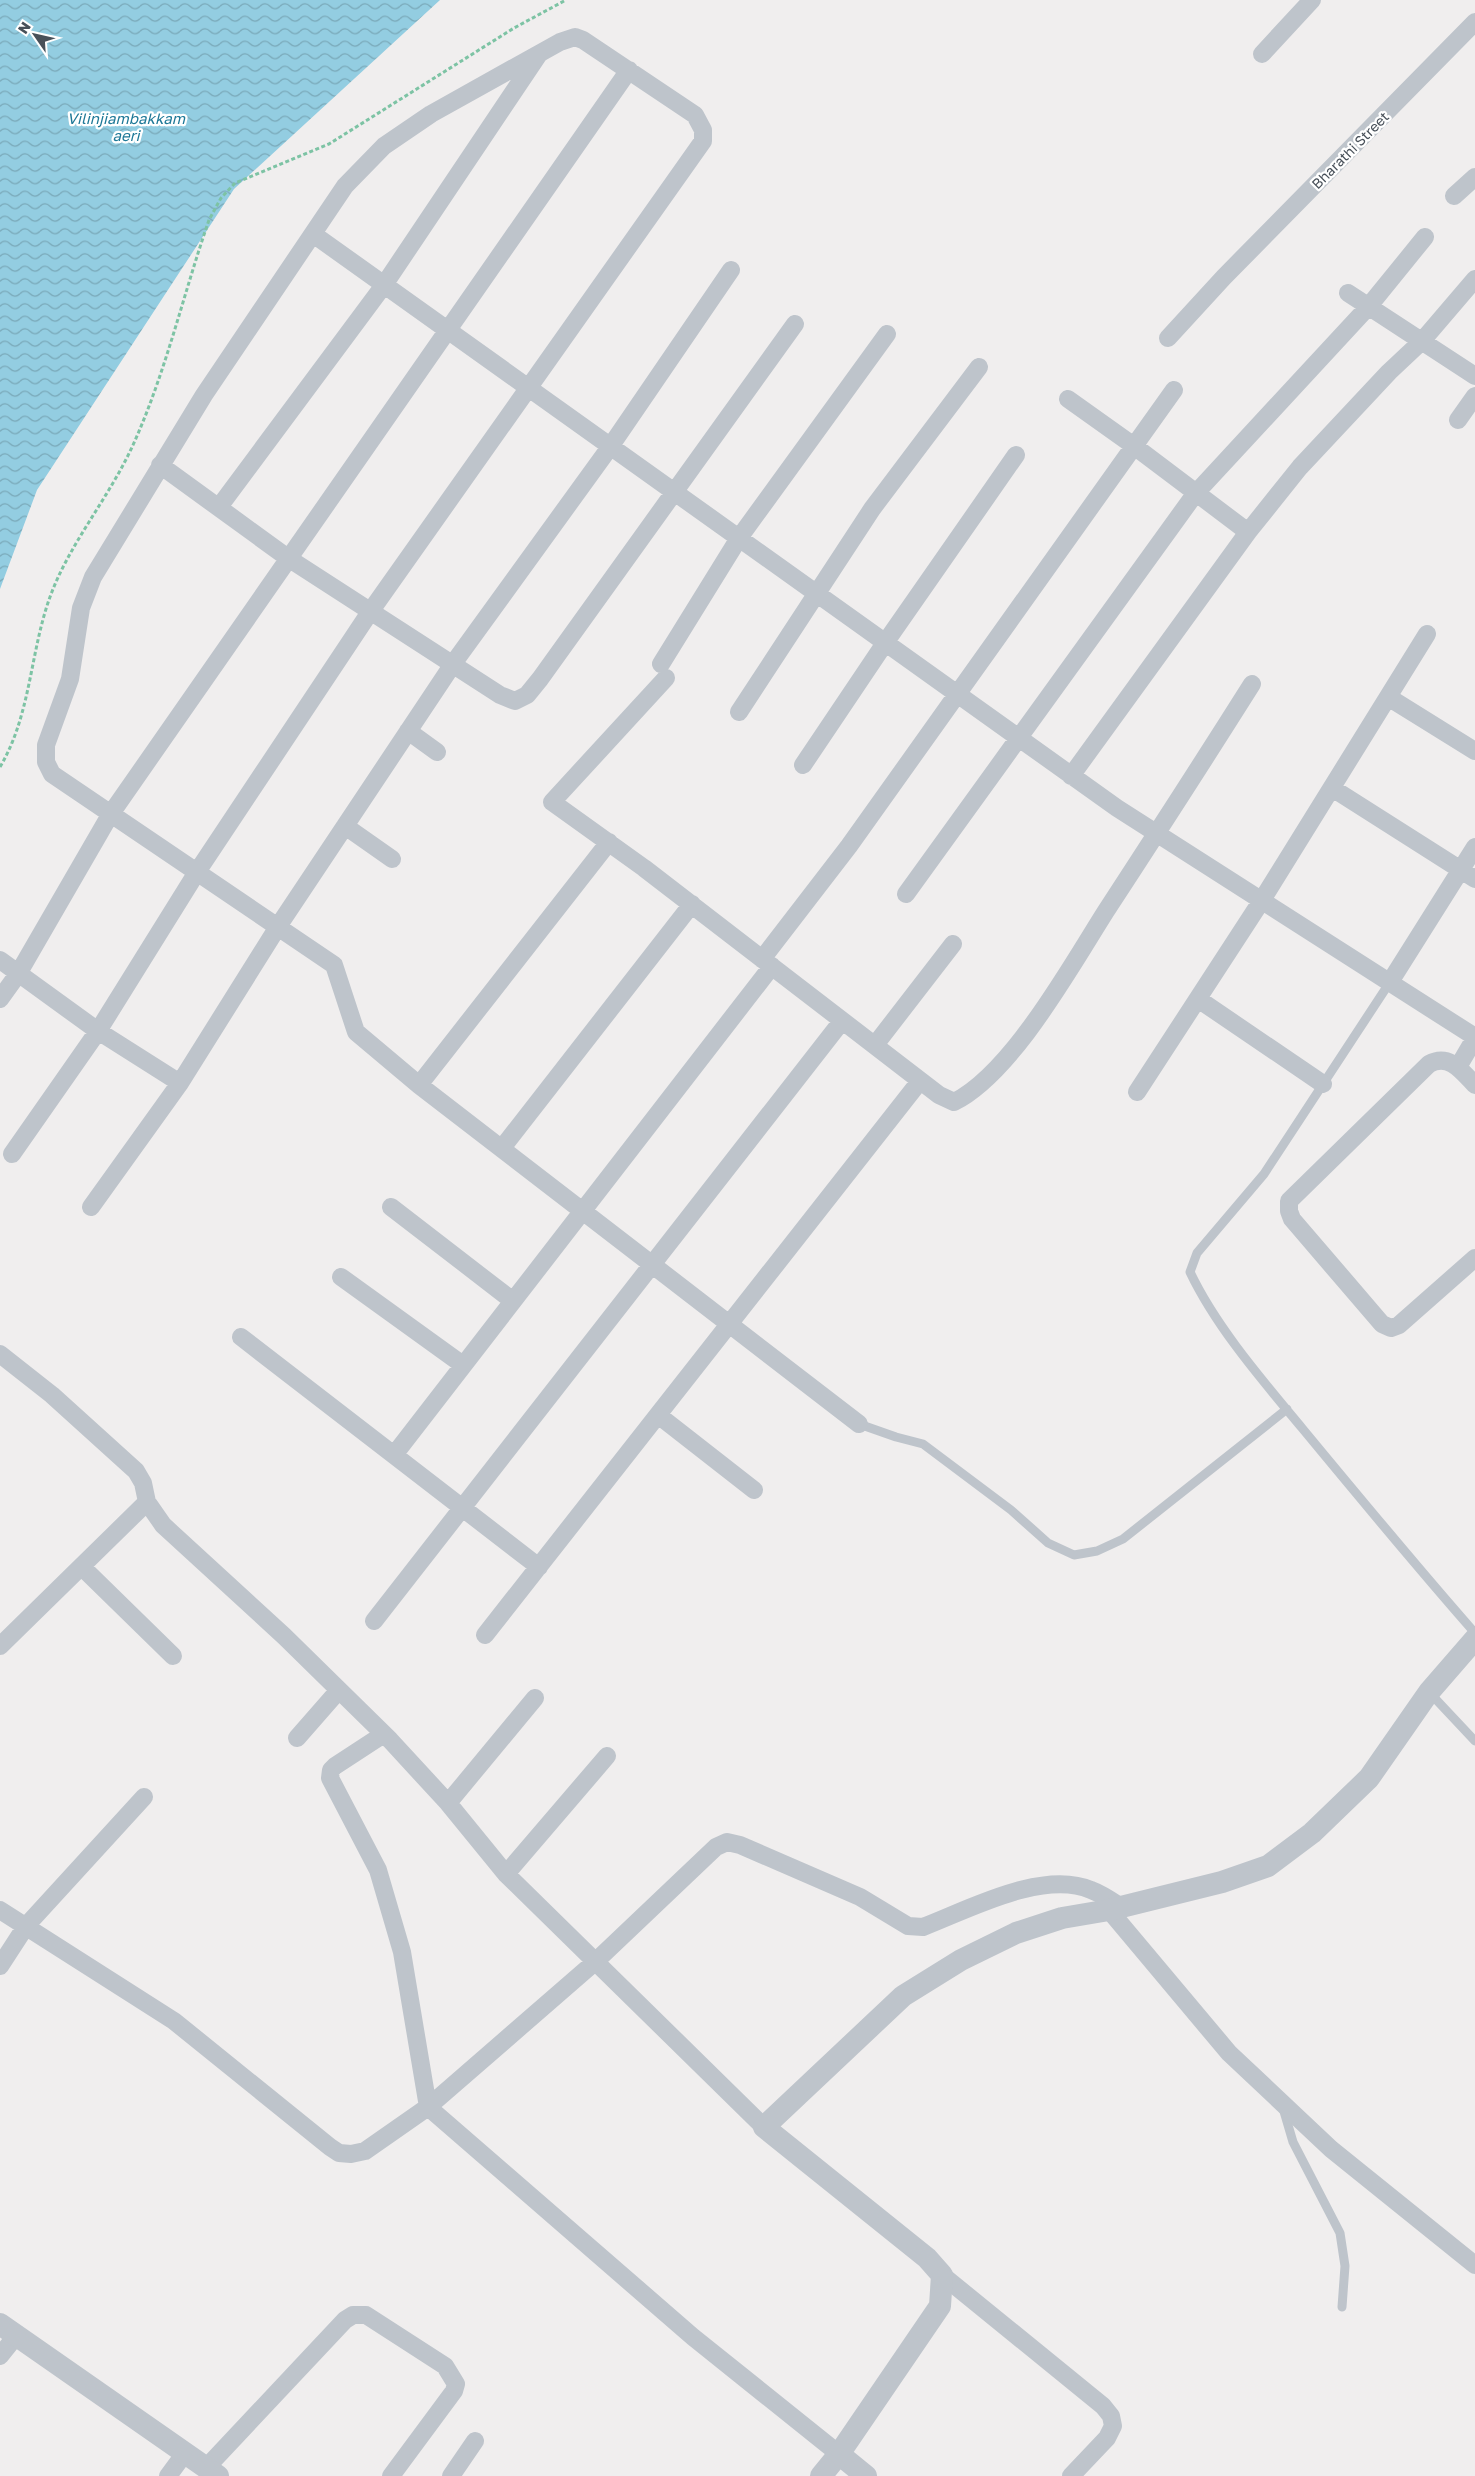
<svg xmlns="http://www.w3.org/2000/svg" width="1475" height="2476" font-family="'Golos Text',sans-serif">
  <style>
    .water { fill: url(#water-waves) }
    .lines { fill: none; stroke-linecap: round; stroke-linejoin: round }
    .path { stroke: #7dc3a4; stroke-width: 3; stroke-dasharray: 4 2.5; stroke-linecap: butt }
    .service { stroke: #bec4cb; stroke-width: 9 }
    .minor { stroke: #bec4cb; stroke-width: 18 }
    .tertiary { stroke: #bec4cb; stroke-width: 22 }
    .labels { text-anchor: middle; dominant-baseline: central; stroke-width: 4.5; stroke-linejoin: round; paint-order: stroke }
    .street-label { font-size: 14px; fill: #485059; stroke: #fff }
    .water-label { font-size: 15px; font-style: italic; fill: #1d7897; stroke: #fff }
  </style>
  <defs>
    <pattern id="water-waves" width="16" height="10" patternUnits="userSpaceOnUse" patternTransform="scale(1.25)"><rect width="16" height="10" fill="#93cde1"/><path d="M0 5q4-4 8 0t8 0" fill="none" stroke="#7aa9b9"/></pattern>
  </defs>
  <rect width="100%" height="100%" fill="#f0eeee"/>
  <!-- water -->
  <path class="water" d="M0 0H440L234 189 37 490 0 589Z"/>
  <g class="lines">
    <!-- path -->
    <path class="path" d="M0 767C31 715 30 652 50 597 69 544 109 498 133 445 166 372 183 295 209 220L221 198 235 183 329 144 514 28 566 0"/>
    <!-- service -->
    <path class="service" d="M1390 982 1264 1174 1197 1253 1190 1272C1216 1327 1263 1381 1302 1428 1359 1497 1416 1566 1475 1633
      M859 1424 896 1437 923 1444 1011 1510 1048 1543 1074 1555 1097 1551 1123 1539 1287 1409
      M1429 1692 1475 1741
      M1283 2108 1293 2142 1340 2233 1345 2266 1342 2307"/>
    <!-- minor -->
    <path class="minor" d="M1262 54 1312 0
      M1454 196 1475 177
      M313 234 1117 808 1475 1037
      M1348 293 1475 376
      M1168 338 1224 277 1475 22
      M1068 399 1134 446 1248 532
      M1458 420 1475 396
      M160 465 288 558 500 695 515 701 527 695 540 679 795 324
      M219 507 384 285 539 54
      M661 664 739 538 887 334
      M666 678 552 802 644 868 939 1095 954 1102C1012 1073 1071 966 1106 911 1155 836 1204 760 1252 684
      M1388 697 1475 751
      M739 712 872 509 979 367
      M408 731 437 752
      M803 765 885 643 1016 455
      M1071 776 1248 532 1300 467 1389 372 1422 341 1475 279
      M1332 788 1475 879
      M345 826 392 859
      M906 894 1195 494 1369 306 1425 237
      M762 959 849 846 1174 390
      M0 960 98 1031 180 1083
      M1390 982 1475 847
      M0 999 18 974 110 815 629 70
      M1198 999 1323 1084
      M875 1045 953 944
      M1458 1067 1475 1038
      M419 1085 609 842
      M1475 1085C1462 1071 1449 1053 1429 1064L1289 1201V1211L1292 1219 1382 1324 1391 1328 1399 1325 1475 1258
      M1137 1092 1262 900 1427 634
      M502 1148 692 904
      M12 1154 98 1031 197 872 370 612 703 141V130L695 115 583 40 575 37 560 42 431 114 384 146 345 186 204 395 93 577 81 608 70 679 46 745V762L52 774 334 965 356 1032 419 1085 859 1424
      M91 1207 180 1083 279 925 455 661 610 447 731 270
      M391 1207 513 1301
      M341 1277 463 1365
      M241 1337 539 1567
      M0 1354 52 1395 136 1471 143 1483 147 1502
      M658 1415 754 1490
      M394 1455 772 966
      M82 1567 173 1656
      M374 1621 842 1021
      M485 1635 920 1081
      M0 1646 147 1502 163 1525 284 1636 390 1740 448 1803 506 1874 764 2127
      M384 1734 335 1766 331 1770 330 1778 378 1870 402 1952 428 2107 693 2337 839 2454
      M297 1738 339 1690
      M448 1803 535 1698
      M506 1874 607 1756
      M0 1910 174 2021 330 2147 339 2153 351 2154 365 2151 428 2107 596 1961 716 1847 727 1842 740 1845 860 1897 908 1926 923 1927C968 1910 1043 1869 1091 1890 1102 1894 1112 1901 1121 1907
      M1109 1910 1229 2053 1331 2149 1475 2265
      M0 1966 26 1926 144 1797
      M942 2275 1103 2406 1111 2416 1113 2426 1107 2438 1071 2476
      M0 2356 16 2336
      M206 2468 345 2320 353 2315H366L445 2366 456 2384 454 2391 391 2476
      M168 2476 185 2453
      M451 2476 475 2441"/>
    <!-- tertiary -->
    <path class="tertiary" d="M0 2324 218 2476
      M821 2476 839 2454
      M866 2476 839 2454 940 2306 942 2275 927 2258 764 2127 903 1996 961 1960 1016 1933 1062 1918 1109 1910 1222 1882 1268 1866 1312 1833 1369 1778 1429 1692 1475 1639"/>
  </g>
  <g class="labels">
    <!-- street labels -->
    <g class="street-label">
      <text transform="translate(1350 150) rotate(-45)">Bharathi Street</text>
    </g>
    <!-- water labels -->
    <g class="water-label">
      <text x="126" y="118">Vilinjiambakkam<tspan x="126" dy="17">aeri</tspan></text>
    </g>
  </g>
  <!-- north arrow -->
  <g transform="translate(35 35) rotate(304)" stroke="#ffffff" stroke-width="4" paint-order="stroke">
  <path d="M0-4L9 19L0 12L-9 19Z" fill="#485059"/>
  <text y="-8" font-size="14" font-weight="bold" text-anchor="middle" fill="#485059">N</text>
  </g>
</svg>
